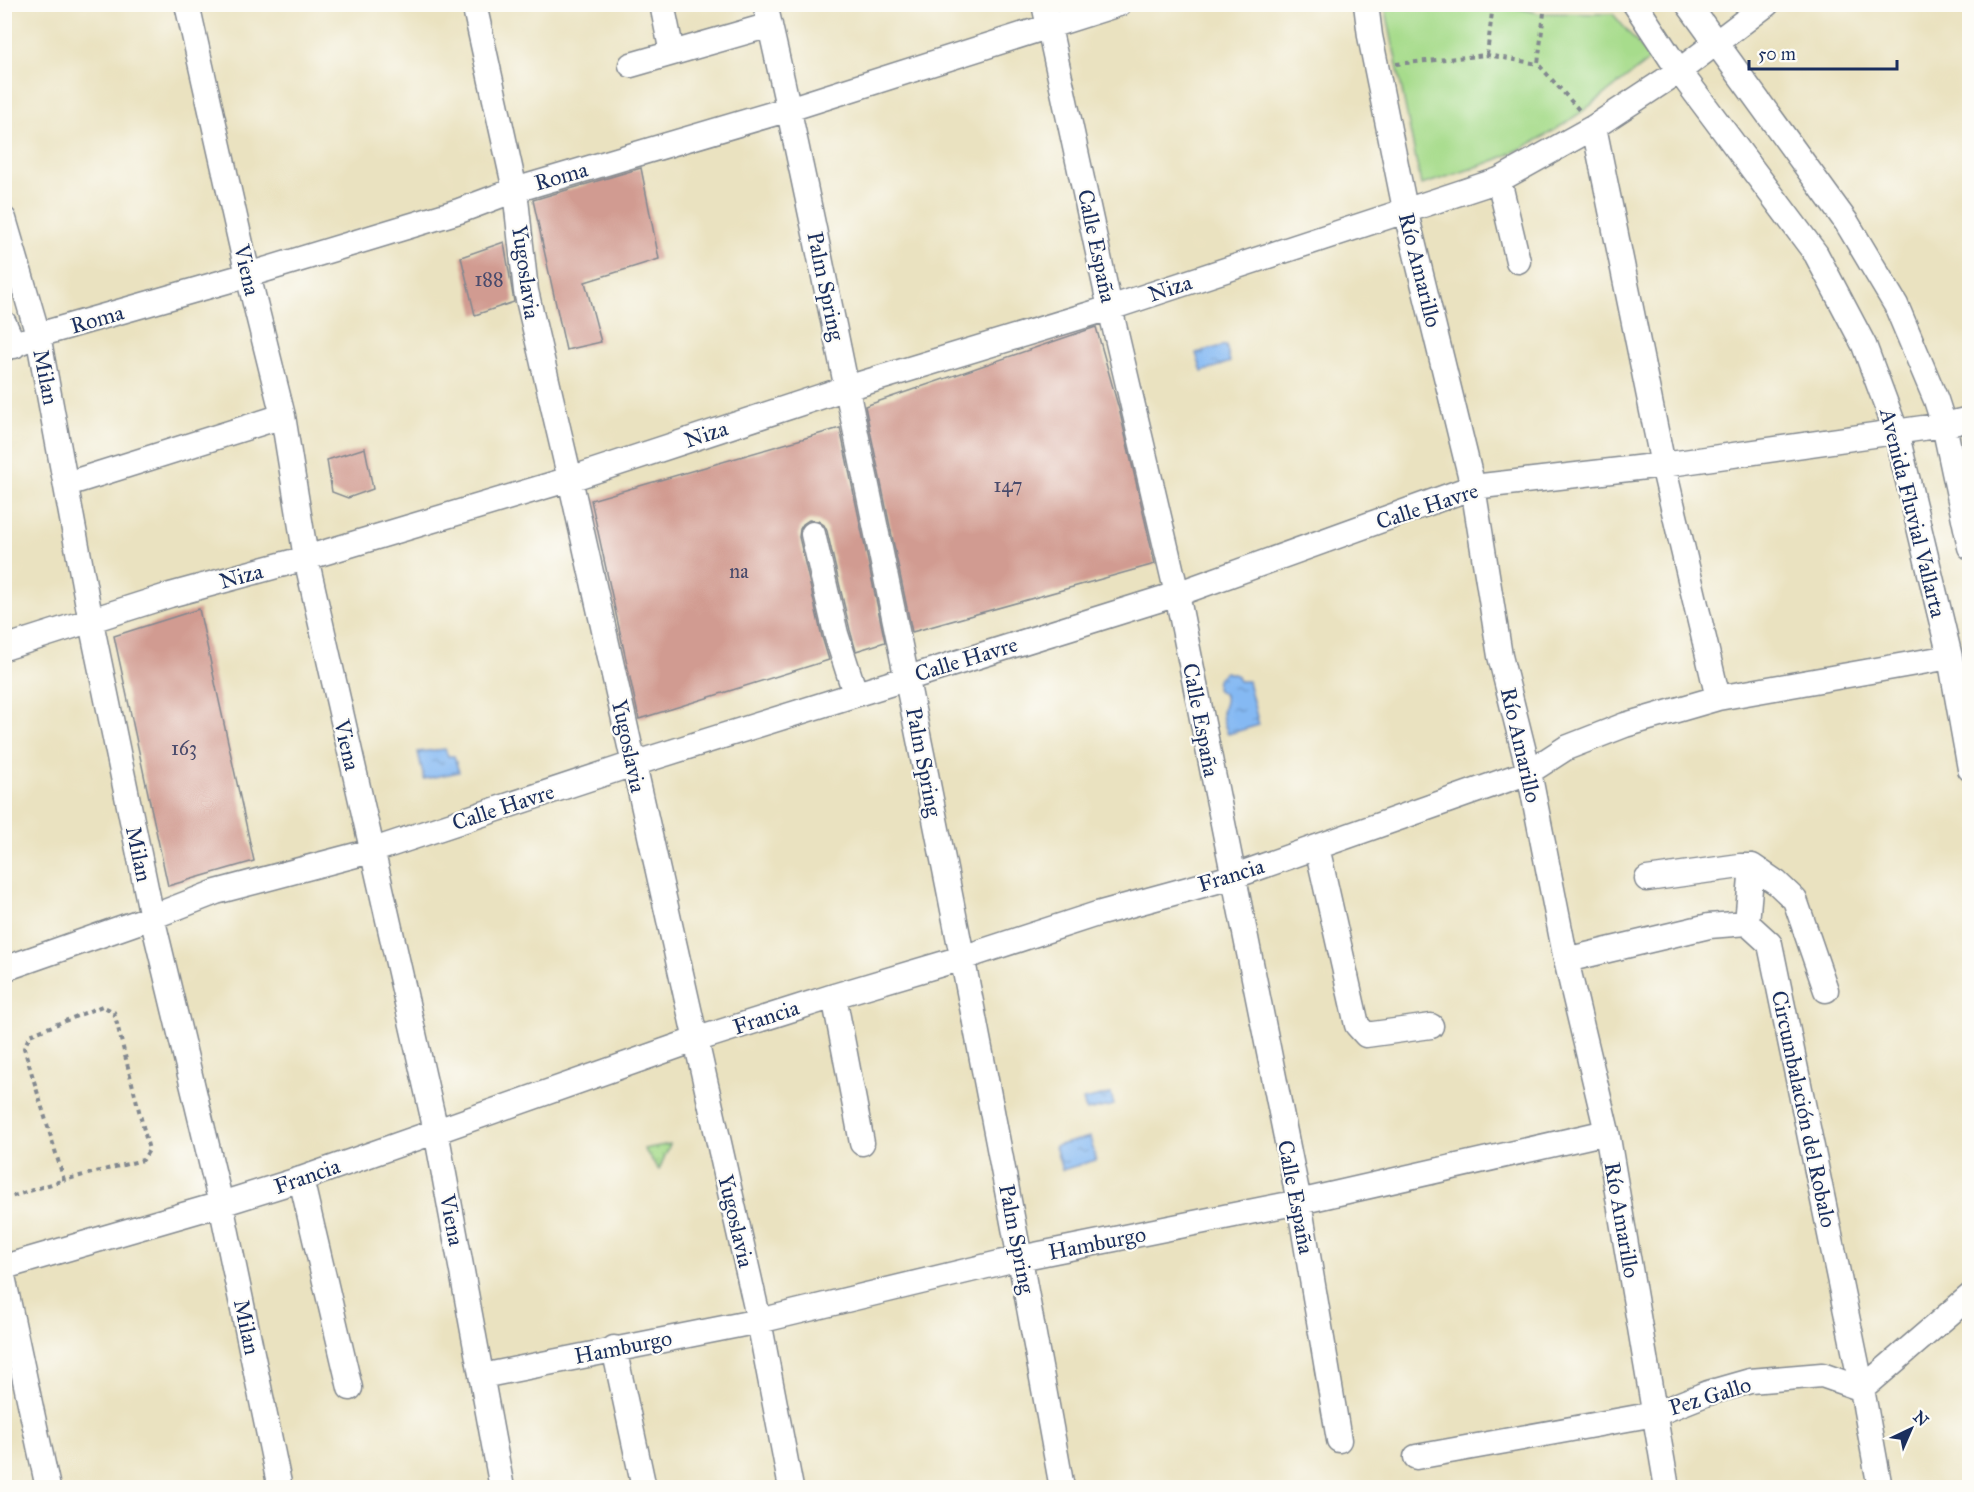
<svg xmlns="http://www.w3.org/2000/svg" width="1974" height="1492" font-family="'IM FELL Great Primer',serif">
  <style>
    .grass { fill: url(#grass-dots); stroke: #618675; stroke-width: 1.5 }
    .park { fill: #a7dc8c; stroke: #618675; stroke-width: 1.5 }
    .water { fill: url(#water-ripples); stroke: #5074a8; stroke-width: 1.5 }
    .building { fill: #d19b91 }
    .lines { fill: none; stroke-linecap: round; stroke-linejoin: round }
    .minor-casing { stroke: #82888f; stroke-width: 27 }
    .path { stroke: #82888f; stroke-width: 4; stroke-dasharray: 4.5 4.5; stroke-linecap: butt }
    .minor { stroke: #fff; stroke-width: 24 }
    .labels { text-anchor: middle; dominant-baseline: central; stroke-width: 4.5; stroke-linejoin: round; paint-order: stroke }
    .number-label { font-size: 20px; fill: #484a6b }
    .street-label { font-size: 22px; fill: #1b2f5e; stroke: #fdfcf7 }
  </style>
  <defs>
    <pattern id="grass-dots" width="8" height="8" patternUnits="userSpaceOnUse" patternTransform="scale(1.5)"><rect width="8" height="8" fill="#a7dc8c"/><path d="M2 2h.1M6 6h.1" fill="none" stroke="#8fbd7b" stroke-width="1.8" stroke-linecap="round"/></pattern>
    <pattern id="water-ripples" width="26" height="14" patternUnits="userSpaceOnUse" patternTransform="scale(1.5)"><rect width="26" height="14" fill="#85b9f3"/><path d="M2 4q2-2 4 0t4 0M15 11q2-2 4 0t4 0" fill="none" stroke="#6c97c8"/></pattern>
  </defs>
  <rect width="100%" height="100%" fill="#fdfcf7"/>
  <filter id="ink" filterUnits="userSpaceOnUse"><feTurbulence type="fractalNoise" baseFrequency=".0167" numOctaves="2"/><feDisplacementMap in="SourceGraphic" scale="12" xChannelSelector="R" yChannelSelector="G"/><feConvolveMatrix kernelMatrix="1 2 1 2 8 2 1 2 1" color-interpolation-filters="sRGB"/></filter>
  <filter id="wash" filterUnits="userSpaceOnUse"><feTurbulence type="fractalNoise" baseFrequency=".008" numOctaves="4" result="noise"/><feDisplacementMap in="SourceGraphic" scale="24" xChannelSelector="R" yChannelSelector="G"/><feGaussianBlur stdDeviation="1.35" result="paint"/><feColorMatrix in="noise" values="0 0 0 0 0 0 0 0 0 0 0 0 0 0 0 0 0 1.4 0 .05"/><feComposite in="paint" operator="in"/></filter>
  <g filter="url(#wash)">
    <rect width="100%" height="100%" fill="#eae2c0"/>
    <!-- grass -->
    <path class="grass" d="M670 1144 659 1170 644 1149Z"/>
    <!-- park -->
    <path class="park" d="M1500 4 1538 13 1613 14 1651 59C1612 88 1573 122 1530 144 1495 163 1458 173 1421 185L1385 5Z"/>
    <!-- water -->
    <path class="water" d="M1226 345 1230 362 1202 372 1196 353Z
      M1225 672 1236 675 1239 681H1248L1259 725 1228 734C1226 728 1222 720 1222 714 1223 701 1232 698 1216 689L1217 679Z
      M445 749 448 756H454L459 772 424 779 418 752Z
      M1111 1094 1114 1105 1086 1111 1083 1100Z
      M1090 1137 1096 1160 1062 1170 1055 1146Z"/>
    <g id="blocks">
      <!-- building -->
      <path class="building" d="M641 168 659 259 585 282 601 342 566 350 533 200Z
        M504 242 514 302 475 315 461 257Z
        M1096 327 1120 413 1155 564 912 632 865 406Z
        M840 428 885 642 856 651 850 630 827 531 824 525 818 521 809 520 803 524 800 529 799 537 822 637 829 660 639 719 591 500Z
        M365 448 373 489 348 498 332 492 327 460Z
        M199 609 254 861 168 886 114 636Z"/>
    </g>
  </g>
  <g filter="url(#ink)">
    <use href="#blocks" fill-opacity="0" stroke="#82888f" stroke-width="1.5"/>
    <g class="lines">
      <!-- minor casing -->
      <g class="minor-casing">
        <path id="minor" d="M187 4 248 275 283 416 306 558 436 1131 502 1488
          M474 4 515 190 526 291 570 479 759 1321 791 1488
          M662 4 672 53
          M765 4C799 150 828 297 858 443 931 790 999 1139 1062 1488
          M1044 4 1110 308 1177 594 1299 1202 1339 1440
          M1366 4 1370 36 1405 209 1473 487 1500 656 1529 772 1566 960 1607 1132 1667 1488
          M1635 4 1679 71 1816 254 1864 345 1896 431 1950 657 1970 769
          M1688 4 1847 223 1896 305 1936 400 1944 425 1970 547
          M631 65 770 25
          M1594 127 1663 465 1718 698
          M1499 180 1518 261
          M4 219 38 335 91 622 152 917 221 1204 280 1488
          M4 323 14 346
          M4 349 38 335 248 275 459 211 515 190 789 109 1119 4
          M67 484 283 416
          M813 534 836 634 855 693
          M4 648 170 595 306 558 570 479 847 388 1110 308 1499 180 1594 127 1679 71 1767 4
          M1317 847 1357 1025 1366 1035 1431 1026
          M1752 866 1777 883 1795 900 1826 990
          M1647 879 1740 866H1752L1747 923
          M1566 960 1709 926 1747 923 1770 944 1862 1389 1880 1488
          M4 969 152 917 216 892 371 851 633 764 1177 594 1473 487 1663 465 1944 425 1970 419
          M834 996 862 1143
          M301 1179 350 1388
          M4 1267 221 1204 301 1179 695 1040 834 996 962 958 1097 914 1232 877 1529 772 1566 748 1625 725 1718 698 1950 657
          M4 1281 48 1488
          M614 1348 644 1488
          M482 1376 759 1321 1020 1258 1299 1202 1607 1132
          M1416 1457 1655 1414 1708 1393 1750 1381 1822 1375 1862 1389 1970 1296"/>
      </g>
      <!-- path -->
      <path class="path" d="M1545 4 1538 64 1580 111
        M1487 55 1493 4
        M1396 64 1487 55 1538 64
        M4 1199 64 1180 24 1048 30 1035 102 1006 114 1012 149 1150 143 1160 64 1180"/>
      <!-- minor -->
      <use href="#minor" class="minor"/>
    </g>
  </g>
  <g class="labels">
    <!-- number labels -->
    <g class="number-label">
      <text x="489" y="279">188</text>
      <text x="1008" y="485">147</text>
      <text x="739" y="571">na</text>
      <text x="184" y="748">163</text>
    </g>
    <!-- street labels -->
    <g class="street-label">
      <text transform="translate(561 176) rotate(-16)">Roma</text>
      <text transform="translate(1097 246) rotate(78)">Calle España</text>
      <text transform="translate(247 270) rotate(77)">Viena</text>
      <text transform="translate(1420 270) rotate(76)">Río Amarillo</text>
      <text transform="translate(526 272) rotate(82)">Yugoslavia</text>
      <text transform="translate(826 286) rotate(78)">Palm Spring</text>
      <text transform="translate(1170 288) rotate(-18)">Niza</text>
      <text transform="translate(97 319) rotate(-16)">Roma</text>
      <text transform="translate(46 377) rotate(79)">Milan</text>
      <text transform="translate(706 434) rotate(-18)">Niza</text>
      <text transform="translate(1427 506) rotate(-18)">Calle Havre</text>
      <text transform="translate(1913 513) rotate(76)">Avenida Fluvial Vallarta</text>
      <text transform="translate(241 576) rotate(-15)">Niza</text>
      <text transform="translate(966 659) rotate(-17)">Calle Havre</text>
      <text transform="translate(1201 720) rotate(79)">Calle España</text>
      <text transform="translate(347 745) rotate(77)">Viena</text>
      <text transform="translate(1521 745) rotate(77)">Río Amarillo</text>
      <text transform="translate(629 746) rotate(78)">Yugoslavia</text>
      <text transform="translate(924 762) rotate(79)">Palm Spring</text>
      <text transform="translate(503 807) rotate(-18)">Calle Havre</text>
      <text transform="translate(139 854) rotate(78)">Milan</text>
      <text transform="translate(1231 875) rotate(-17)">Francia</text>
      <text transform="translate(766 1017) rotate(-18)">Francia</text>
      <text transform="translate(1804 1109) rotate(78)">Circumbalación del Robalo</text>
      <text transform="translate(307 1176) rotate(-19)">Francia</text>
      <text transform="translate(1296 1197) rotate(79)">Calle España</text>
      <text transform="translate(452 1220) rotate(79)">Viena</text>
      <text transform="translate(1622 1220) rotate(80)">Río Amarillo</text>
      <text transform="translate(736 1221) rotate(77)">Yugoslavia</text>
      <text transform="translate(1017 1239) rotate(79)">Palm Spring</text>
      <text transform="translate(1097 1243) rotate(-11)">Hamburgo</text>
      <text transform="translate(247 1327) rotate(78)">Milan</text>
      <text transform="translate(623 1347) rotate(-11)">Hamburgo</text>
      <text transform="translate(1710 1396) rotate(-17)">Pez Gallo</text>
    </g>
  </g>
  <!-- margin -->
  <rect width="1974" height="1492" fill="none" stroke="#fdfcf7" stroke-width="24"/>
  <!-- north arrow -->
  <g transform="translate(1911 1429) rotate(44)" stroke="#fdfcf7" stroke-width="4.5" paint-order="stroke">
  <path d="M0-4.5L10 22L0 15L-10 22Z" fill="#1b2f5e"/>
  <text y="-9" font-size="16" font-weight="bold" text-anchor="middle" fill="#1b2f5e">N</text>
  </g>
  <!-- scale -->
  <path d="M1749 60v9h148v-9" fill="none" stroke="#1b2f5e" stroke-width="3"/>
  <text x="1758" y="60" font-size="18" fill="#1b2f5e" stroke="#fdfcf7" stroke-width="4.5" paint-order="stroke">50 m</text>
</svg>
